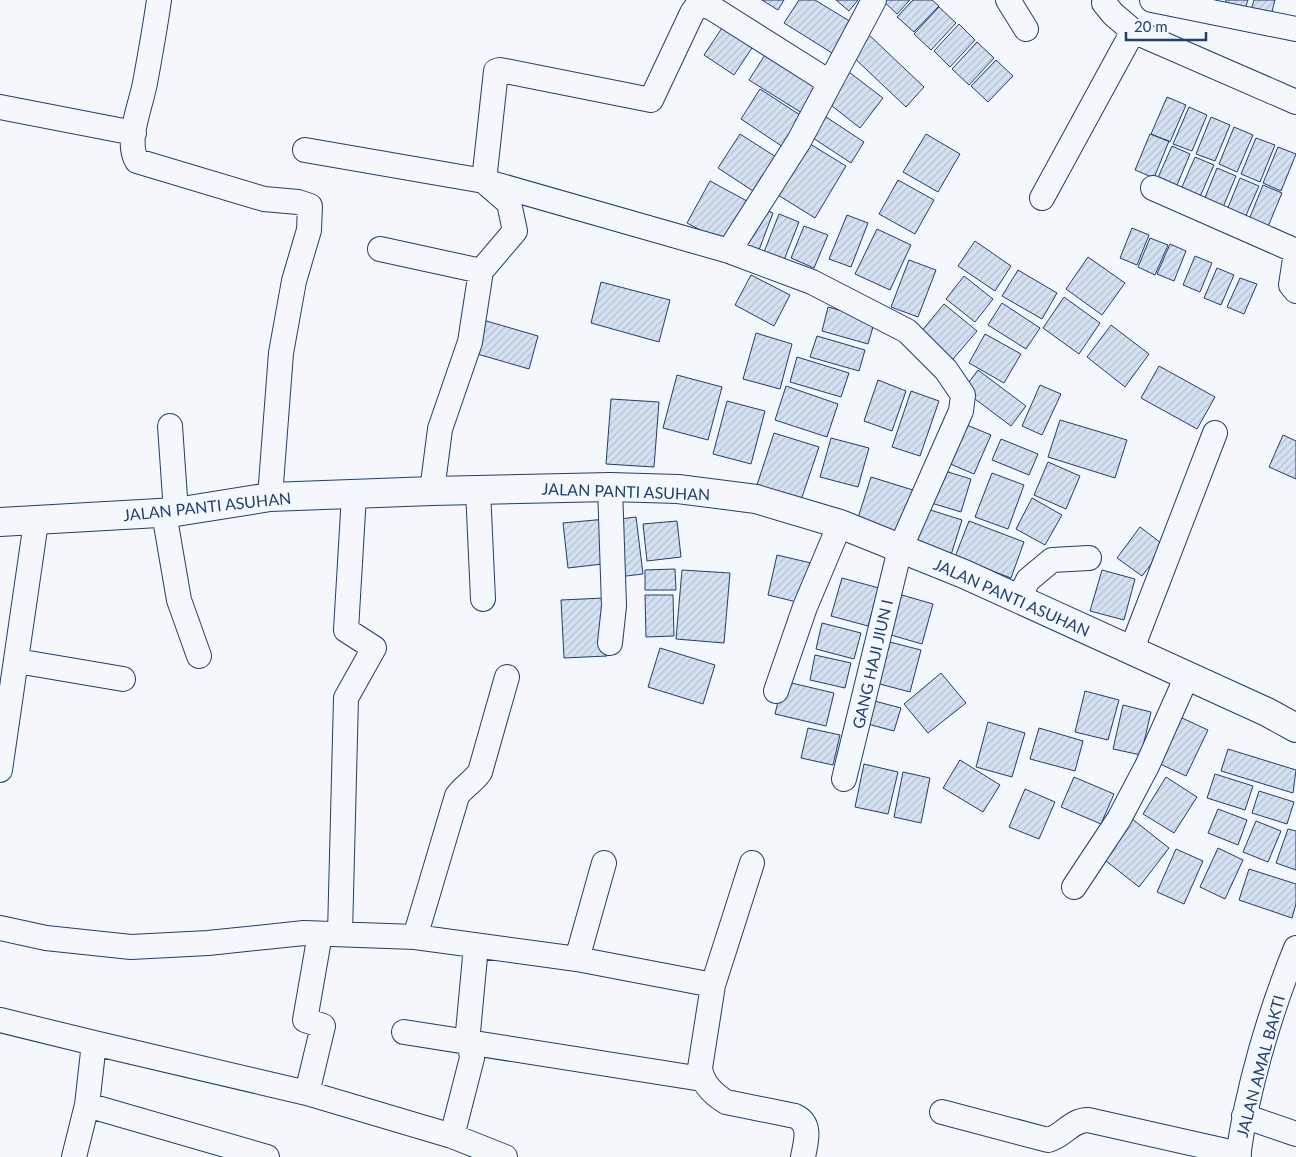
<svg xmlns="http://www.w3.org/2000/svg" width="1296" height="1157" font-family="Lato,sans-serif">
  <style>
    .building { fill: url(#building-hatch); stroke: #1d3f73 }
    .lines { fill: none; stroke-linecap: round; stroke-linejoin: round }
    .minor-casing { stroke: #1d3f73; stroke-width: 26 }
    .tertiary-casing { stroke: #1d3f73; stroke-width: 30 }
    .minor { stroke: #f4f7fb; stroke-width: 24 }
    .tertiary { stroke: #f4f7fb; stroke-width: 28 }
    .labels { text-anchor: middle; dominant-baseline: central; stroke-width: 4; stroke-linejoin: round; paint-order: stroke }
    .street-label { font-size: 16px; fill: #1d3f73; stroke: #f4f7fb }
  </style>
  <defs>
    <pattern id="building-hatch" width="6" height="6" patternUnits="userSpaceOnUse" patternTransform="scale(1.25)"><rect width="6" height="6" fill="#d5e0f0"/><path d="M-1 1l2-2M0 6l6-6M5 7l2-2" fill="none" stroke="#b6c1d1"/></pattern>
  </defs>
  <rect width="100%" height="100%" fill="#f4f7fb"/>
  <!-- building -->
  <path class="building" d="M762 0H784L778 10Z
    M799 0H815L851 22 832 53 784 23Z
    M836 0H858L849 11Z
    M882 0H910L897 14Z
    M913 0H932L939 6 914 32 897 17Z
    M1226 0H1248L1243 14 1224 8Z
    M1254 0H1275L1270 19 1250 13Z
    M939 7 956 23 931 50 914 34Z
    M726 22 756 42 734 75 704 55Z
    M959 24 975 40 950 67 934 51Z
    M867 33 924 87 906 107 849 53Z
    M977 42 994 58 969 85 952 69Z
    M770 47 822 81 802 113 749 80Z
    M996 60 1013 76 988 102 971 86Z
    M849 72 883 98 860 128 827 102Z
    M760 89 803 117 783 147 741 119Z
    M1167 97 1186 105 1170 142 1151 134Z
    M1189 107 1207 115 1192 151 1173 144Z
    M823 115 864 142 851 163 810 136Z
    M1211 117 1230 125 1215 161 1196 154Z
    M1234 127 1253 135 1237 172 1219 164Z
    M740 134 776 157 753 191 718 168Z
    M926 134 960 154 938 192 903 172Z
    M1150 134 1169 141 1154 178 1135 170Z
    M1256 138 1275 145 1260 182 1241 174Z
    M810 144 846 166 815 218 778 195Z
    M1172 146 1190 154 1175 190 1156 182Z
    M1278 147 1296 154 1281 191 1263 183Z
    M1195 157 1214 165 1198 201 1179 194Z
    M1217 168 1236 176 1221 212 1202 205Z
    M1240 178 1259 186 1243 222 1225 215Z
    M898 180 934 200 915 234 879 214Z
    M710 181 747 201 725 243 687 223Z
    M1263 185 1282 193 1267 229 1248 222Z
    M758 207 773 213 759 250 743 244Z
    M779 214 799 222 784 260 764 252Z
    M847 215 868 223 851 267 829 259Z
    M804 226 828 235 814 268 791 258Z
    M1132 228 1149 235 1137 265 1120 258Z
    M877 229 911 245 890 290 855 274Z
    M1150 238 1168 245 1155 275 1138 267Z
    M975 241 1011 266 995 291 958 266Z
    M1170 244 1186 251 1174 281 1157 274Z
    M1195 256 1212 263 1200 292 1183 285Z
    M1088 257 1125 283 1102 315 1066 289Z
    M909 260 936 270 918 317 891 307Z
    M1217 268 1234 275 1221 305 1204 298Z
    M1018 270 1057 293 1042 319 1002 296Z
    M751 275 790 295 774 326 735 305Z
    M964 276 993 299 975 322 946 299Z
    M1240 278 1257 284 1244 314 1227 307Z
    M601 282 670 300 659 342 591 323Z
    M1064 297 1100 323 1079 354 1043 328Z
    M1002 303 1040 328 1026 349 988 325Z
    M944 304 977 331 948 365 916 338Z
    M828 307 875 320 868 344 822 331Z
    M483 320 538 336 529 369 474 353Z
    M1111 325 1149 354 1125 387 1087 357Z
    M756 333 792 344 780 389 743 379Z
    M985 334 1021 354 1004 383 969 363Z
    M817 336 865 350 859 371 810 357Z
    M797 357 849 373 841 397 790 382Z
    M1159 366 1215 397 1197 429 1141 398Z
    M978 370 1026 406 1011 426 963 390Z
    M677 375 722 387 708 440 663 428Z
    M878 380 906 391 892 431 864 421Z
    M1040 385 1061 394 1042 435 1022 426Z
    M786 386 838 404 827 437 775 420Z
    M911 391 939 401 920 456 892 447Z
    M611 399 659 402 654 467 606 464Z
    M727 401 765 411 751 464 713 454Z
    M1060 420 1127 440 1115 478 1048 457Z
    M957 421 991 435 974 474 941 460Z
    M774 433 819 447 800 503 756 488Z
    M1283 435 1296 441V479L1269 467Z
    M831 438 869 448 858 487 820 477Z
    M1001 439 1038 454 1029 475 992 460Z
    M1048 462 1080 476 1066 509 1034 495Z
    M938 469 971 479 961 512 928 502Z
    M992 473 1024 485 1008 529 975 517Z
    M871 477 916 491 903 535 857 521Z
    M1032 498 1062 515 1045 545 1016 529Z
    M921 507 962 520 951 555 910 542Z
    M636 517 643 574 618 577 611 520Z
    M606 519 611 563 568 568 563 523Z
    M677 521 681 557 647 561 643 524Z
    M969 521 1024 542 1011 578 955 557Z
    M1140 527 1165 546 1142 576 1117 558Z
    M777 555 811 563 801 603 768 595Z
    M675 569 676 590H645V570Z
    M682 570 730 573 724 643 676 639Z
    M1102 570 1135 579 1124 620 1090 611Z
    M842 578 879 588 868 626 831 616Z
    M895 593 933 604 922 644 884 633Z
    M645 595H673L674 636 646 637Z
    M604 598 607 656 564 658 561 600Z
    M822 623 861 633 854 659 816 649Z
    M882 640 921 650 910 692 872 682Z
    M660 648 715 665 703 704 648 687Z
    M815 655 851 663 845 688 810 680Z
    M941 673 966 703 928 733 904 704Z
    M783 681 834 693 826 726 775 714Z
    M1085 691 1119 700 1108 740 1075 732Z
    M867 699 901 708 894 731 860 722Z
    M1123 705 1151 712 1141 755 1113 749Z
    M1180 717 1208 730 1186 776 1158 763Z
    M988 722 1025 733 1012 777 976 767Z
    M808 728 840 735 833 765 801 758Z
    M1039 728 1083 741 1075 771 1030 759Z
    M1228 749 1296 770 1293 793 1221 771Z
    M960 760 1000 785 983 812 943 788Z
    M864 764 898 772 888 814 855 807Z
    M903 772 930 778 921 823 894 817Z
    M1215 774 1253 786 1245 810 1207 798Z
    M1074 777 1114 794 1101 824 1061 807Z
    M1166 777 1197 797 1174 833 1143 814Z
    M1025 789 1055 802 1039 839 1009 827Z
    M1259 791 1294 802 1287 824 1252 813Z
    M1218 809 1247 820 1238 845 1208 833Z
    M1131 818 1169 848 1139 887 1101 857Z
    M1256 821 1281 831 1268 862 1243 852Z
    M1288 829 1296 831V870L1276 863Z
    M1218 848 1243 860 1225 899 1200 887Z
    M1176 849 1203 861 1184 904 1157 892Z
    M1249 869 1296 884V904L1292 918 1239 900Z"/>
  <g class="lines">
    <!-- minor casing -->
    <g class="minor-casing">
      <path id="minor" d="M159 0C155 28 150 56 145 83 141 105 125 141 137 161L264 199 298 202 310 206 309 230 294 281 281 353 270 497
        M1008 0 1026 29
        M1152 0 1296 29
        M1104 3 1113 14 1133 31 1296 102
        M0 107 134 133
        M305 150 484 181 729 251 812 282 907 331 946 370 963 395 961 411 900 549 844 779
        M484 181 496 71 500 70 651 100 692 13 699 3 712 8 829 82
        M1153 188 1296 251
        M1042 198 1133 31
        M380 249 481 271
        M729 251 799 141 874 0
        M1296 252 1291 285 1296 291
        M170 426 176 512
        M610 487 614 606 610 643
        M478 490 483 599
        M432 491 440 429 470 342 481 271 515 231 509 203 487 184
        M164 513 179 600 199 656
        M1019 598 1028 580 1052 560 1089 558
        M1131 651 1215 433
        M17 661 123 679
        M776 691 805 607 840 524
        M0 770 36 522
        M752 863 713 985 700 1068C702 1084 713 1094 726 1102L795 1116C812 1124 806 1141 803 1157
        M1074 887 1119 819 1147 766 1187 676
        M0 928 46 938 131 947 208 943 304 933 415 937 577 959 713 985
        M340 934 346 698 374 648 346 630 354 495
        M415 937 457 796C463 787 473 782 480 772L507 677
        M476 946 468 1032 472 1058 452 1136 505 1157
        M577 959 604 863
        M0 1020 94 1043 87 1105 74 1157
        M404 1032 702 1079
        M94 1043 307 1093 452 1136
        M307 1093 323 1026 305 1020 320 934
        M87 1105 267 1157
        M942 1112 1048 1140C1064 1136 1071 1120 1088 1120L1239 1154
        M1244 1116 1296 1134
        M1238 1157C1247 1089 1270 1012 1296 948"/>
    </g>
    <!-- tertiary casing -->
    <g class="tertiary-casing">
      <path id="tertiary" d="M0 522 176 512 270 497 432 491 610 487 678 489 756 499 840 524 964 574 1267 712 1296 728"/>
    </g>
    <!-- minor -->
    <use href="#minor" class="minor"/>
    <!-- tertiary -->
    <use href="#tertiary" class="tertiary"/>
  </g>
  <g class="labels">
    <!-- street labels -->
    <g class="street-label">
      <text transform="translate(626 491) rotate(2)">JALAN PANTI ASUHAN</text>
      <text transform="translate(207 506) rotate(-6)">JALAN PANTI ASUHAN</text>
      <text transform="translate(1012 597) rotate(24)">JALAN PANTI ASUHAN</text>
      <text transform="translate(872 664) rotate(-77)">GANG HAJI JIUN I</text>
      <text transform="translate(1260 1066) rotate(-75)">JALAN AMAL BAKTI</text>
    </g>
  </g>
  <!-- scale -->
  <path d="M1126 32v8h80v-8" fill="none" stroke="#1d3f73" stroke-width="2.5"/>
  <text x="1134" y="32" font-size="15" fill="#1d3f73" stroke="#f4f7fb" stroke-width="4" paint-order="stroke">20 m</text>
</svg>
